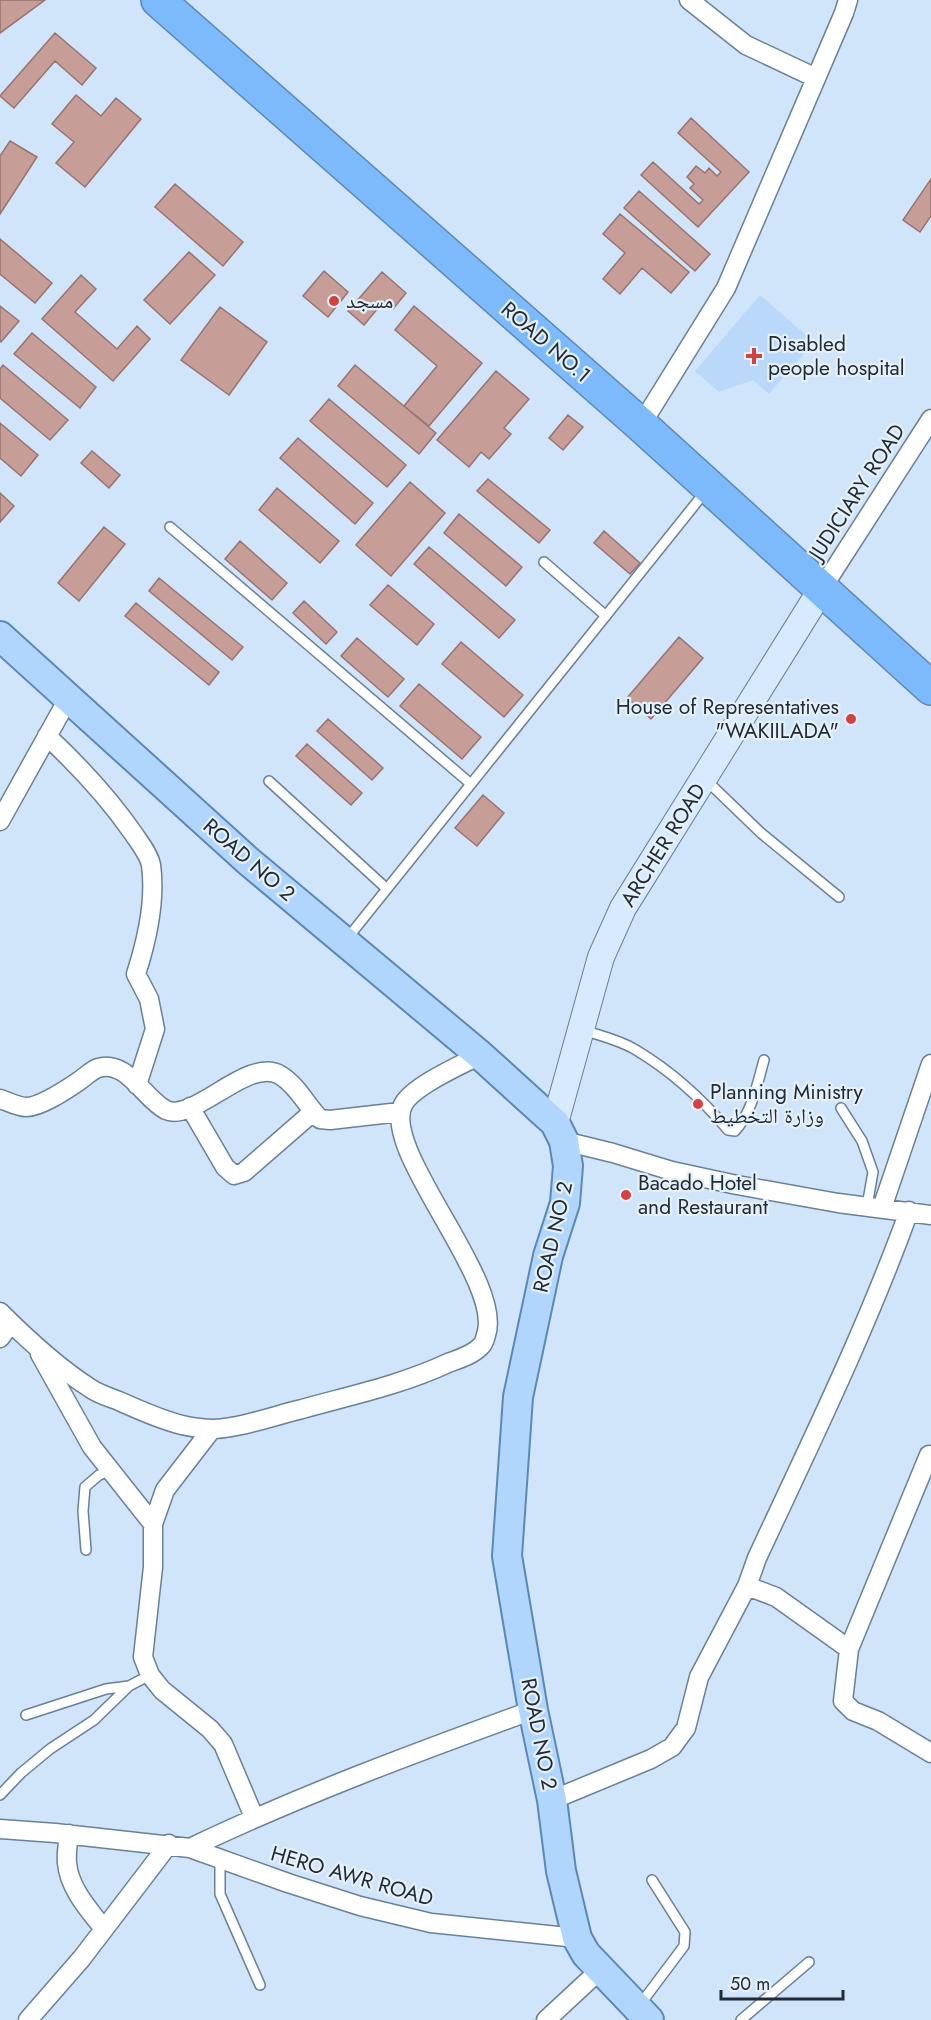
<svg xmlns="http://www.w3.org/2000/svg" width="931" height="2020" font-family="Jost,'Noto Naskh Arabic',sans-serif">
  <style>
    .built { fill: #bad9fa }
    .building { fill: #c79d98; stroke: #98736f; stroke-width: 1.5 }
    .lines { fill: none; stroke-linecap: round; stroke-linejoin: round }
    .lane-casing { stroke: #698099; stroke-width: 12 }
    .street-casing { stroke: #698099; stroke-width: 21 }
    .secondary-casing { stroke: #698099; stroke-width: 28 }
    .primary-casing { stroke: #5c88b6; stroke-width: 32 }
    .highway-casing { stroke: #5c88b6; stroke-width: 36 }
    .lane { stroke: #fff; stroke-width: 9 }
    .street { stroke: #fff; stroke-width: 18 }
    .secondary { stroke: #d8eafe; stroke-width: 26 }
    .primary { stroke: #b0d6fd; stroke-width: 28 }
    .highway { stroke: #7cbafc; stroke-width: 33 }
    .poi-dot { fill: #d2433f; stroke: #e6f0fb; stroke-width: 2 }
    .labels { text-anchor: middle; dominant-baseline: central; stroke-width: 4.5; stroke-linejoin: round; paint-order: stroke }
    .poi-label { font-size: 21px; fill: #212b35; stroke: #e6f0fb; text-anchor: start }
    .street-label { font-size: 21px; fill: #212b35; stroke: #e6f0fb }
  </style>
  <rect width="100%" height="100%" fill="#d0e4fa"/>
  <!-- built -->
  <path class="built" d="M760 295 814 342 769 394 753 380 719 392 695 371Z"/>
  <!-- building -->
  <path class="building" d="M0 0H45L0 33Z
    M55 33 96 68 82 85 55 61 14 108 0 96Z
    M76 95 101 116 116 98 141 119 85 187 56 163 74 142 52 124Z
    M691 118 749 172 698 227 641 175 653 162 699 204 703 200 690 188 694 184 687 177 696 166 705 173 709 168 717 176 721 172 678 133Z
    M10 141 37 157 0 214V156Z
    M931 179V216L920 232 903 220Z
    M175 184 243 242 223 266 155 207Z
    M639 191 710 254 695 271 624 208Z
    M620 214 689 272 671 293 642 268 620 294 603 279 625 253 603 234Z
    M0 239 52 283 35 303 0 274Z
    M189 252 215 275 170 324 144 300Z
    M324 271 348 292 328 317 303 296Z
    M382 272 406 293 393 309 384 301 364 325 348 311Z
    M81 275 96 289 75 312 117 349 137 326 150 339 113 381 42 319Z
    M0 306 19 321 1 342 0 341Z
    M414 306 482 363 429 426 404 406 437 366 395 330Z
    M220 307 267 342 229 395 181 360Z
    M32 333 96 387 80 408 14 354Z
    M3 365 68 420 50 440 0 398V369Z
    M355 365 436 433 419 454 338 386Z
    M496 371 529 399 504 428 511 434 489 459 481 452 469 467 437 440Z
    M329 399 406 465 387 487 310 421Z
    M568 415 583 427 563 450 549 438Z
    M0 423 38 455 21 476 0 458Z
    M298 438 373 503 355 524 280 458Z
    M92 451 120 475 109 488 81 463Z
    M488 479 550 530 539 543 477 491Z
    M410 482 445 513 391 576 356 545Z
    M277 488 339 541 320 563 259 510Z
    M0 493 14 506 0 522Z
    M459 514 522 567 506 586 444 533Z
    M104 527 125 544 79 601 58 583Z
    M604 531 640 563 630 574 594 543Z
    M240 541 287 583 272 600 225 559Z
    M429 547 515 620 499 638 414 564Z
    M159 578 243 647 232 660 149 591Z
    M388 585 434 624 417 645 370 605Z
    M304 601 337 632 326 644 293 613Z
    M136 603 219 672 209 685 125 616Z
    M679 637 703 658 651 719 627 698Z
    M357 638 404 679 388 697 341 656Z
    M461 642 523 695 504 717 442 664Z
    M419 684 481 737 462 759 400 706Z
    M328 719 383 768 372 780 317 731Z
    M307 744 362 793 351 805 296 756Z
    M483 795 504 813 477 846 455 828Z"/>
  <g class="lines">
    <!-- lane casing -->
    <g class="lane-casing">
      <path id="lane" d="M170 527 471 784
        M544 562 606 616
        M706 780 761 833 839 897
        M269 781 387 889
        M346 940 705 492
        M583 1030C601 1036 620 1040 636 1050 671 1071 702 1099 728 1130L735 1131C752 1112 757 1085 764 1060
        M841 1108 862 1141 873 1172 867 1206
        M86 1550 83 1511 85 1487 99 1475 110 1471
        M26 1715 106 1689 129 1686 150 1675
        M0 1795 21 1773 50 1749 94 1720 129 1686
        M220 1859V1894L260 1985
        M639 2006 684 1946 685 1932 652 1880
        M741 2020 809 1962"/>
    </g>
    <!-- street casing -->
    <g class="street-casing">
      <path id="street" d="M689 0 746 45 816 78
        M641 425 726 288 844 13 848 0
        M821 590 931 419
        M47 736C79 766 108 797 133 833 139 842 149 854 151 865 156 901 147 940 136 974L149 999 155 1029 137 1085
        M0 821 68 699
        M0 1099C7 1101 18 1107 26 1107 41 1107 67 1089 79 1081 85 1077 92 1070 98 1068 127 1059 144 1099 166 1110 194 1123 248 1056 280 1075 297 1085 307 1106 320 1119L330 1120 400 1112
        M190 1107 225 1167 234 1175 244 1172 313 1112
        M564 1141 613 1153 672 1171 737 1185 838 1203 931 1215
        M882 1208 931 1064
        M0 1312C28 1340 57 1367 90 1388 98 1394 109 1397 119 1401 139 1410 161 1420 182 1425 191 1427 204 1429 214 1429 244 1427 273 1416 302 1409 352 1395 401 1385 448 1363 459 1359 472 1355 480 1347 484 1344 485 1339 486 1335 505 1281 377 1147 404 1103 415 1085 461 1065 480 1055
        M0 1338 11 1323
        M40 1354 92 1447 153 1524
        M212 1429 165 1490 153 1524V1567L143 1657 150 1675 162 1690 210 1729 223 1744 254 1817
        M929 1455 849 1649 843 1701 853 1711 878 1721 931 1753
        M747 1586 776 1597 849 1649
        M552 1800 651 1759 672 1747 686 1728 699 1677 747 1586 757 1558C810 1444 866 1330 909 1211
        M0 1829 55 1833 190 1848 288 1883 360 1906 431 1923 577 1938
        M69 1834C68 1843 66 1854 67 1863 69 1888 89 1910 104 1929
        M190 1848C301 1795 417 1752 533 1710
        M28 2020 82 1958 169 1844
        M546 2020 601 1969"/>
    </g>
    <!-- secondary casing -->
    <g class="secondary-casing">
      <path id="secondary" d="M555 1123 601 957 623 908 821 590"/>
    </g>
    <!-- primary casing -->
    <g class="primary-casing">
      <path id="primary" d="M0 636 247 860 480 1055 555 1123 564 1141 568 1166 565 1203 548 1256 518 1397 507 1556 533 1710 552 1800 561 1871 577 1938 586 1954 649 2020"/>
    </g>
    <!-- highway casing -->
    <g class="highway-casing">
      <path id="highway" d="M158 0 641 425 931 688"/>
    </g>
    <!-- lane -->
    <use href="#lane" class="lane"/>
    <!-- street -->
    <use href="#street" class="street"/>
    <!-- secondary -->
    <use href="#secondary" class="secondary"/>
    <!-- primary -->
    <use href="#primary" class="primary"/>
    <!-- highway -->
    <use href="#highway" class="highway"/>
  </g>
  <!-- markers -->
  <g class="poi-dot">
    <circle cx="334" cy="301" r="6"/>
    <path d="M751 347h6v6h6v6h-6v6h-6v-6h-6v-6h6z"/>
    <circle cx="851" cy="719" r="6"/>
    <circle cx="698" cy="1104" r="6"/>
    <circle cx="626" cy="1195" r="6"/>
  </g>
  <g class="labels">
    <!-- poi labels -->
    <g class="poi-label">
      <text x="346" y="301">مسجد</text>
      <text x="768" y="344">Disabled<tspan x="768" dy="24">people hospital</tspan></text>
      <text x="839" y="707" text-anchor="end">House of Representatives<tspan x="839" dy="24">"WAKIILADA"</tspan></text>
      <text x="710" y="1092">Planning Ministry<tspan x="710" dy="24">وزارة التخطيط</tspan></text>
      <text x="638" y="1183">Bacado Hotel<tspan x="638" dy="24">and Restaurant</tspan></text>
    </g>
    <!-- street labels -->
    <g class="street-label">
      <text transform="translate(546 342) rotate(41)">ROAD NO.1</text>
      <text transform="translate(857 492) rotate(-57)">JUDICIARY ROAD</text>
      <text transform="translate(663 845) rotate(-58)">ARCHER ROAD</text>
      <text transform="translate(249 860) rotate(41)">ROAD NO 2</text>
      <text transform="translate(553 1237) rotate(-77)">ROAD NO 2</text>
      <text transform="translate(539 1734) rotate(79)">ROAD NO 2</text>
      <text transform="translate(352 1876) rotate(16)">HERO AWR ROAD</text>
    </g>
  </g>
  <!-- scale -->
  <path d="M721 1990v9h122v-9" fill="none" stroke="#212b35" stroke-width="3"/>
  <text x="730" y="1990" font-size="18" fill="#212b35" stroke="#e6f0fb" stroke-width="4.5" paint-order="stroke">50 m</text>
</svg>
